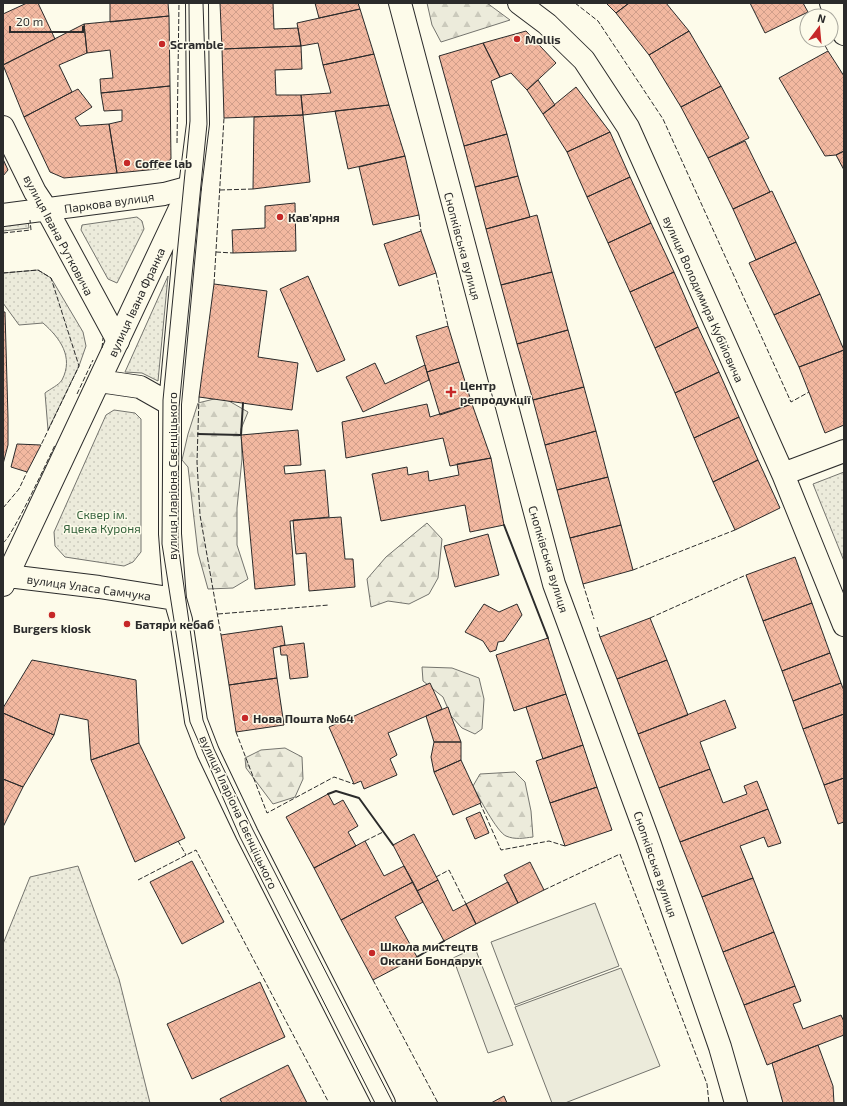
<svg xmlns="http://www.w3.org/2000/svg" width="847" height="1106" font-family="'Exo 2',sans-serif">
  <style>
    .grass { fill: url(#grass-dots); stroke: #74746e }
    .forest { fill: url(#forest-firs); stroke: #74746e }
    .pitch { fill: #ecebdb; stroke: #74746e }
    .building { fill: url(#building-cross-hatch); stroke: #2b2b2b }
    .lines { fill: none; stroke-linecap: round; stroke-linejoin: round }
    .street-casing { stroke: #2b2b2b; stroke-width: 24 }
    .secondary-casing { stroke: #2b2b2b; stroke-width: 24 }
    .street { stroke: #fdfbea; stroke-width: 22 }
    .secondary { stroke: #fdfbea; stroke-width: 22 }
    .tram { stroke: #2b2b2b; stroke-width: 1 }
    .fence { stroke: #2b2b2b; stroke-width: 1; stroke-dasharray: 5 2; stroke-linecap: butt }
    .wall { stroke: #2b2b2b; stroke-width: 2 }
    .poi-dot { fill: #c62828; stroke: #fdfbea; stroke-width: 1.5 }
    .labels { text-anchor: middle; dominant-baseline: central; stroke-width: 3; stroke-linejoin: round; paint-order: stroke }
    .poi-label { font-size: 12px; font-weight: bold; fill: #2b2b2b; stroke: #fdfbea; text-anchor: start }
    .street-label { font-size: 12px; fill: #2b2b2b; stroke: #fdfbea }
    .park-label { font-size: 12px; fill: #34623c; stroke: #fdfbea }
  </style>
  <defs>
    <pattern id="grass-dots" width="8" height="8" patternUnits="userSpaceOnUse"><rect width="8" height="8" fill="#ecebdb"/><path d="M2 2h.1M6 6h.1" fill="none" stroke="#cbcabc" stroke-width="1.8" stroke-linecap="round"/></pattern>
    <pattern id="forest-firs" width="22" height="20" patternUnits="userSpaceOnUse"><rect width="22" height="20" fill="#ecebdb"/><path d="M5 1l3.5 6h-7zM16 11l3.5 6h-7z" fill="#cbcabc"/></pattern>
    <pattern id="building-cross-hatch" width="8" height="8" patternUnits="userSpaceOnUse"><rect width="8" height="8" fill="#f2b8a0"/><path d="M0 0l8 8M0 8l8-8" fill="none" stroke="#d09e8a"/></pattern>
  </defs>
  <rect width="100%" height="100%" fill="#fdfbea"/>
  <!-- grass -->
  <path class="grass" d="M137 217 142 221 144 229 117 283 108 279 81 230 82 225Z
    M28 221 29 228 3 231V224Z
    M38 270 51 278 83 332 86 346 79 366 48 430 45 393C50 389 59 385 62 380 74 357 60 338 43 323L19 325 3 303V273Z
    M168 276 158 381 142 373 125 372Z
    M114 410 135 413 141 419V552L133 562 124 566 65 557 55 546 54 532 106 415Z
    M844 472V561L813 484Z
    M78 866 119 979 150 1103H3V944L30 877Z"/>
  <!-- forest -->
  <path class="forest" d="M427 3H487L510 20 441 42 432 25Z
    M222 397 248 412 241 429 242 459 237 508V545L248 579 233 588 208 589 198 553 188 467 182 460 188 434 198 403Z
    M427 523 442 539 438 578 429 594 409 604 388 601 371 607 367 579 386 557Z
    M422 667 452 668 479 678 484 699 482 729 475 734 462 728 451 716 443 697 423 681Z
    M285 748 302 757 303 779 295 797 273 804 246 768 245 758 261 750Z
    M515 772 525 782 531 811 533 837C524 838 515 840 506 836 497 832 478 796 473 786L480 774Z"/>
  <!-- pitch -->
  <path class="pitch" d="M595 903 619 966 515 1005 491 942Z
    M475 948 513 1045 488 1053 453 958Z
    M621 968 660 1066 565 1103H552L515 1007Z"/>
  <!-- building -->
  <path class="building" d="M27 3H38L55 39 3 65V14Z
    M110 3H168L169 16 110 22Z
    M220 3H273L274 29 298 28 301 46 222 49Z
    M315 3H358L360 9 319 18Z
    M606 3H629L616 13Z
    M629 3H666L689 31 649 55 616 13Z
    M750 3H803L808 12 765 33Z
    M360 9 374 54 323 65 318 43 301 46 297 23Z
    M169 16 170 86 101 93 100 79 113 78 110 50 87 53 84 24Z
    M84 24 87 53 59 65 72 92 24 117 3 65Z
    M526 31 556 63 527 90 511 73 500 77 483 43Z
    M689 31 721 86 681 107 649 55Z
    M483 43 500 77 491 81 507 134 464 146 439 56Z
    M301 46 302 69 275 70 276 95H301L303 115 224 118 222 49Z
    M828 51 844 76V151L836 155 825 156 779 78Z
    M374 54 389 105 303 115 301 95 331 93 323 65Z
    M538 80 555 105 543 114 527 90Z
    M170 86 171 159 158 169 117 173 109 124 122 121V110L104 111 101 93Z
    M721 86 749 138 708 158 681 107Z
    M576 87 610 132 567 152 543 114Z
    M78 89 92 107 75 118 80 126 109 124 117 173 64 178 50 172 24 117Z
    M389 105 405 156 348 169 335 111Z
    M303 115 310 182 253 189 254 117Z
    M610 132 630 177 587 197 567 152Z
    M507 134 518 176 475 187 464 146Z
    M745 141 770 192 733 209 708 158Z
    M844 151V170L836 155Z
    M405 156 419 215 373 225 359 167Z
    M3 159 8 170 3 176Z
    M518 176 530 217 486 229 475 187Z
    M630 177 651 223 608 243 587 197Z
    M772 191 796 242 756 260 733 209Z
    M295 203 296 251 233 253 232 230 265 228V206Z
    M537 215 552 272 501 285 486 229Z
    M651 223 674 272 630 292 608 243Z
    M421 231 436 273 399 286 384 244Z
    M796 242 820 294 774 315 749 263Z
    M552 272 568 330 517 344 501 285Z
    M674 272 698 327 655 348 630 292Z
    M308 276 345 360 317 372 280 289Z
    M214 284 267 291 258 357 298 363 292 410 199 397Z
    M820 294 844 350 799 367 774 315Z
    M3 312H5L8 418V445L3 464Z
    M448 326 459 362 427 372 416 336Z
    M698 327 719 372 675 393 655 348Z
    M568 330 584 387 533 400 517 344Z
    M844 350V425L825 433 799 367Z
    M459 362 472 404 440 415 427 372Z
    M375 363 385 384 425 365 429 380 363 412 346 377Z
    M719 372 739 417 694 438 675 393Z
    M584 387 596 431 545 445 533 400Z
    M427 404 430 417 472 404 491 458 450 466 443 438 346 458 342 422Z
    M739 417 758 460 713 482 694 438Z
    M298 430 301 465 284 466 285 474 325 470 329 517 290 521 295 585 255 589 241 435Z
    M596 431 608 477 557 490 545 445Z
    M17 444 41 445 27 472 11 467Z
    M491 458 504 525 470 532 465 505 381 521 372 474 407 467 408 475 428 471 429 481 459 475 457 464Z
    M758 460 780 508 735 530 713 482Z
    M608 477 621 525 570 538 557 490Z
    M341 517 345 559H353L355 587 309 591 306 553 296 554 293 520Z
    M621 525 633 570 583 584 570 538Z
    M488 534 499 575 455 587 444 546Z
    M795 557 812 603 763 621 746 575Z
    M812 603 830 653 782 671 763 621Z
    M484 604 499 612 517 604 522 615 504 641 498 642 496 650 490 652 483 641 465 632Z
    M650 618 667 660 617 679 600 637Z
    M282 626 285 645 273 648 277 678 229 685 221 635Z
    M548 638 566 694 514 711 496 655Z
    M304 643 308 677 290 679 287 655H281L280 646Z
    M830 653 841 683 793 701 782 671Z
    M32 660 136 680 139 743 91 760 88 720 60 714 54 735 3 713V708Z
    M667 660 688 715 638 734 617 679Z
    M277 678 284 725 236 732 229 685Z
    M430 683 442 709 388 733 397 755 390 759 397 775 364 789 361 781 354 784 329 727Z
    M841 683 844 691V714L803 729 793 701Z
    M566 694 583 745 543 759 526 707Z
    M725 700 736 728 700 742 710 769 659 788 638 734Z
    M448 707 451 716 461 742H434L426 716Z
    M3 713 54 735 23 787 3 779Z
    M844 714V778L824 785 803 729Z
    M434 742H461V760L434 772 431 757Z
    M139 743 185 838 135 862 91 760Z
    M583 745 597 787 550 803 536 761Z
    M461 760 481 803 453 815 434 772Z
    M710 769 723 803 747 794 744 786 757 781 768 809 680 842 659 788Z
    M844 778V822L838 824 824 785Z
    M3 779 23 787 3 827Z
    M597 787 612 830 565 846 550 803Z
    M328 794 334 805 343 800 358 826 348 832 356 846 314 868 286 817Z
    M768 809 781 843 768 847 764 837 740 846 753 878 702 897 680 842Z
    M480 812 489 833 475 839 466 818Z
    M414 834 438 880 417 891 393 845Z
    M365 841 384 876 404 866 413 882 341 920 314 868Z
    M192 861 224 922 182 944 150 882Z
    M530 862 544 890 518 903 504 875Z
    M753 878 774 932 723 952 702 897Z
    M438 880 453 911 466 904 476 924 444 941 417 891Z
    M413 882 423 902 395 917 417 957 373 980 341 920Z
    M508 882 518 903 476 924 466 904Z
    M774 932 795 986 744 1005 723 952Z
    M260 982 285 1037 192 1079 167 1024Z
    M795 986 801 1001 793 1004 803 1029 841 1015 844 1022V1035L767 1065 744 1005Z
    M818 1045 833 1086 834 1103H783L772 1063Z
    M288 1065 307 1103H222L220 1099Z
    M504 1096 507 1103H491Z"/>
  <g class="lines">
    <!-- street casing -->
    <g class="street-casing">
      <path id="street" d="M519 3 547 24 584 60 628 127 783 474 844 625
        M831 3 844 34
        M3 127 35 192 47 210 118 341
        M3 215 164 194 190 187
        M783 474 844 451"/>
    </g>
    <!-- secondary casing -->
    <g class="secondary-casing">
      <path id="secondary" d="M400 3 554 584 648 839 720 1047 736 1103
        M190 187 170 404V534L175 599 181 620 196 721 208 752 247 834 384 1103
        M99 381 140 387 170 404
        M8 576 99 587 175 599
        M3 585 190 187 198 124 197 3"/>
    </g>
    <!-- street -->
    <use href="#street" class="street"/>
    <!-- secondary -->
    <use href="#secondary" class="secondary"/>
    <!-- tram -->
    <path class="tram" d="M189 3 190 121 163 400 162 544 190 722 240 837 375 1103
      M203 3 207 124 179 407 178 545 203 720 214 749 253 830 393 1103"/>
    <!-- fence -->
    <path class="fence" d="M575 3 598 21 663 119 791 402 809 392
      M808 12 810 16
      M822 40 828 51
      M177 143 179 3
      M220 190 253 189
      M419 215 421 231
      M3 233 31 230 30 220
      M216 252 233 253
      M3 273 38 270 51 278 79 366 41 445
      M436 273 448 326
      M214 284 224 118
      M102 348 103 338
      M77 394 93 360
      M199 397 197 462 200 515 221 635
      M3 508 19 489 27 472
      M3 543C12 537 48 460 55 445
      M633 570 735 530
      M583 584 594 619
      M218 614 329 605
      M650 618 746 575
      M597 627 600 637
      M236 732 267 813 334 777 354 784
      M480 803 501 850 549 841 565 846
      M178 841 186 855
      M365 841 383 832
      M436 877 449 870 466 904
      M138 880 196 850 329 1103
      M544 890 620 854 707 1084 709 1103
      M373 980 438 1103"/>
    <!-- wall -->
    <path class="wall" d="M198 434 241 435 243 403
      M504 525 548 638
      M328 794 336 791 359 798 393 845
      M417 957 444 941"/>
  </g>
  <!-- markers -->
  <g class="poi-dot">
    <circle cx="517" cy="39" r="4"/>
    <circle cx="162" cy="44" r="4"/>
    <circle cx="127" cy="163" r="4"/>
    <circle cx="280" cy="217" r="4"/>
    <path d="M449 386h4v4h4v4h-4v4h-4v-4h-4v-4h4z"/>
    <circle cx="52" cy="615" r="4"/>
    <circle cx="127" cy="624" r="4"/>
    <circle cx="245" cy="718" r="4"/>
    <circle cx="372" cy="953" r="4"/>
  </g>
  <g class="labels">
    <!-- poi labels -->
    <g class="poi-label">
      <text x="525" y="39">Mollis</text>
      <text x="170" y="44">Scramble</text>
      <text x="135" y="163">Coffee lab</text>
      <text x="288" y="217">Кав'ярня</text>
      <text x="460" y="385">Центр<tspan x="460" dy="14">репродукції</tspan></text>
      <text x="135" y="624">Батяри кебаб</text>
      <text x="52" y="628" text-anchor="middle">Burgers kiosk</text>
      <text x="253" y="718">Нова Пошта №64</text>
      <text x="380" y="946">Школа мистецтв<tspan x="380" dy="14">Оксани Бондарук</tspan></text>
    </g>
    <!-- street labels -->
    <g class="street-label">
      <text transform="translate(109 202) rotate(-8)">Паркова вулиця</text>
      <text transform="translate(59 235) rotate(62)">вулиця Івана Рутковича</text>
      <text transform="translate(463 246) rotate(75)">Снопківська вулиця</text>
      <text transform="translate(704 299) rotate(66)">вулиця Володимира Кубійовича</text>
      <text transform="translate(136 302) rotate(-65)">вулиця Івана Франка</text>
      <text transform="translate(172 476) rotate(-90)">вулиця Іларіона Свєнціцького</text>
      <text transform="translate(549 559) rotate(73)">Снопківська вулиця</text>
      <text transform="translate(89 587) rotate(8)">вулиця Уласа Самчука</text>
      <text transform="translate(239 812) rotate(65)">вулиця Іларіона Свєнціцького</text>
      <text transform="translate(656 864) rotate(71)">Снопківська вулиця</text>
    </g>
    <!-- park labels -->
    <g class="park-label">
      <text x="102" y="514">Сквер ім.<tspan x="102" dy="14">Яцека Куроня</tspan></text>
    </g>
  </g>
  <!-- border -->
  <rect width="847" height="1106" fill="none" stroke="#2b2b2b" stroke-width="8"/>
  <!-- north arrow -->
  <g transform="translate(819 28) rotate(16)"><circle r="19" fill="#fdfbea" stroke="#a9a89e"/>
  <path d="M0-3L7 15L0 10L-7 15Z" fill="#c62828"/>
  <text y="-6" font-size="11" font-weight="bold" text-anchor="middle" fill="#2b2b2b">N</text>
  </g>
  <!-- scale -->
  <path d="M10 26v6h73v-6" fill="none" stroke="#2b2b2b" stroke-width="2"/>
  <text x="16" y="26" font-size="12" fill="#2b2b2b" stroke="#fdfbea" stroke-width="3" paint-order="stroke">20 m</text>
</svg>
